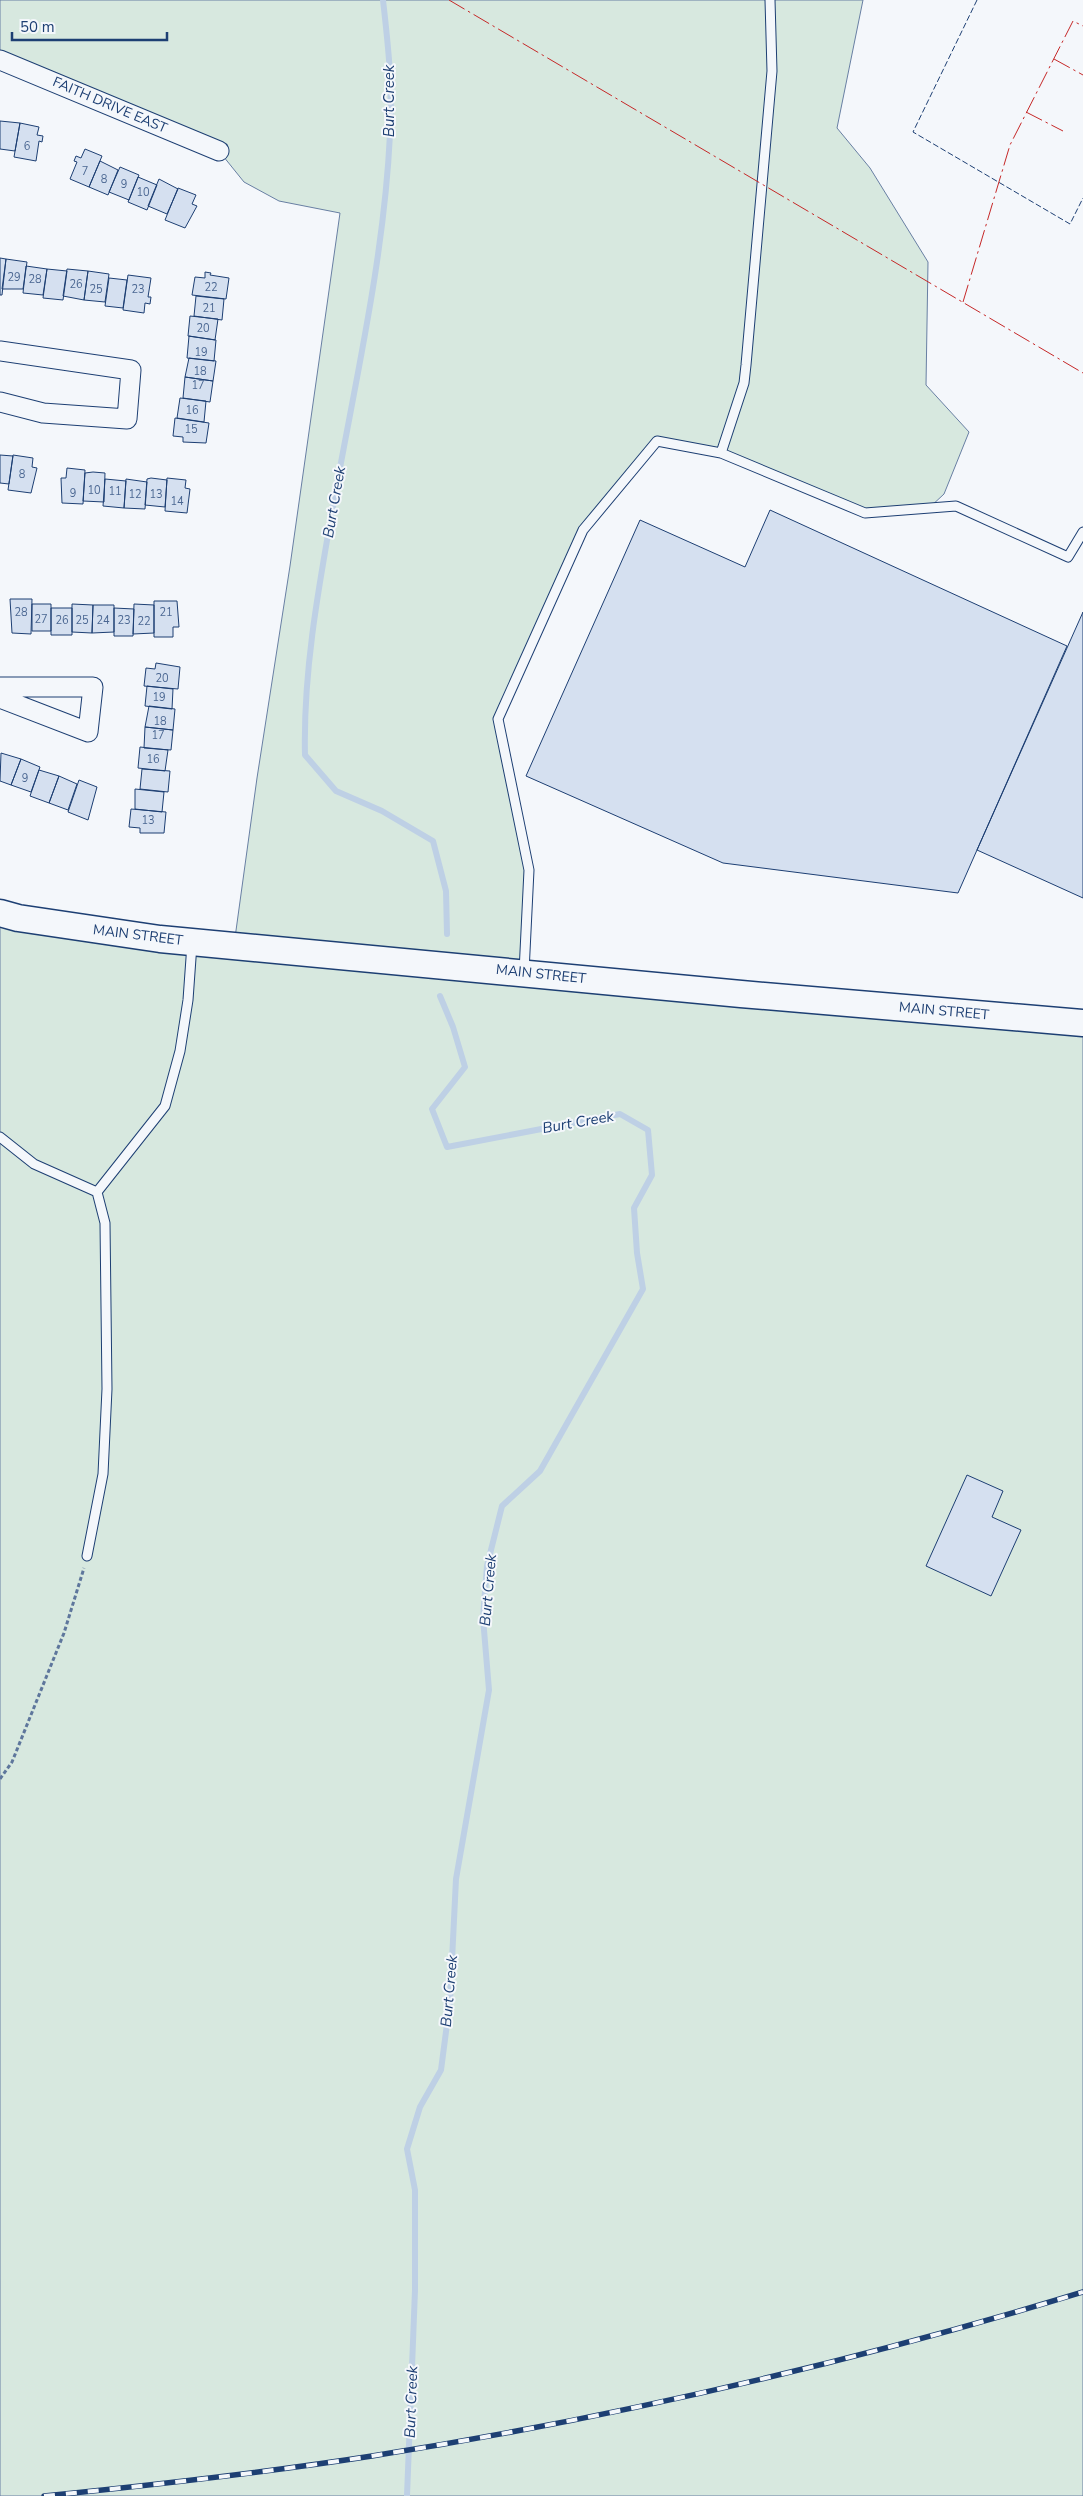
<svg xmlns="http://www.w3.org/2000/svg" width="1083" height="2496" font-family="'Nunito Sans',sans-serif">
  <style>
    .green { fill: #d7e8df; stroke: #687fa3 }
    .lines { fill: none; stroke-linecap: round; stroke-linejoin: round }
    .stream { stroke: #bed0e5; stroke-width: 6 }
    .building { fill: #d5e0f0; stroke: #1d3f73 }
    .service-casing { stroke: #1d3f73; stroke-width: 11 }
    .minor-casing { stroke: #1d3f73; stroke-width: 21 }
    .secondary-casing { stroke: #1d3f73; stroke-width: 29 }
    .path { stroke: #5e769c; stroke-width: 3; stroke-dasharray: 4 2.5; stroke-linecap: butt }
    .service { stroke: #f4f7fb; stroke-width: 9 }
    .minor { stroke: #f4f7fb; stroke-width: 19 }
    .secondary { stroke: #f4f7fb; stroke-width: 26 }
    .rail-casing { stroke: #1d3f73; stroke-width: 5.5 }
    .rail { stroke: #f4f7fb; stroke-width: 4; stroke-dasharray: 11; stroke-linecap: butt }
    .fence { stroke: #1d3f73; stroke-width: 1; stroke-dasharray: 6 2.5; stroke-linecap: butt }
    .power { stroke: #c62828; stroke-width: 1; stroke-dasharray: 18 4 2.5 4; stroke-linecap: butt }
    .labels { text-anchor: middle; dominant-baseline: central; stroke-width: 4; stroke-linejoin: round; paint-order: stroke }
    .number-label { font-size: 11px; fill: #4b6792 }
    .street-label { font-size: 14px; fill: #1d3f73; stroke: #f4f7fb }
    .water-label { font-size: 15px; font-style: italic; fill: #1d3f73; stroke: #f4f7fb }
  </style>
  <rect width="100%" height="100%" fill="#f4f7fb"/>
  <!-- green -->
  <path class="green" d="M0 0H863L837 128 870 168 928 262 926 385 969 432 944 494 929 508 865 513 721 453 657 441 583 530 498 719 529 870 525 973 1083 1023V2496H0V912L234 945 257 778 290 566 340 213 279 201 244 182 219 151 0 60Z"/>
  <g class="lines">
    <!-- stream -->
    <path class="stream" d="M383 0C388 44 393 89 390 134 384 261 354 386 332 512 318 591 303 674 305 755L336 791 382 811 433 841 446 891 447 934
      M407 2496 415 2290V2190L407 2149 420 2107 441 2070 450 2001 456 1879 489 1690 483 1618 487 1566 502 1506 540 1471 643 1289 637 1253 634 1208 652 1175 648 1130 620 1114 447 1147 432 1109 465 1067 453 1027 440 996"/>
  </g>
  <!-- building -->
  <path class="building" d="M0 121 20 123 15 151 0 149Z
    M20 123 39 127 37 135 43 136 42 142 39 141 36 161 14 157Z
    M85 149 102 156 89 187 70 179 77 162 74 161 76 156 81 158Z
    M100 161 118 170 108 195 89 187Z
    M120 167 139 175 129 200 109 192Z
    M138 177 157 185 147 210 128 202Z
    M159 179 178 189 167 214 148 206Z
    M178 188 196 195 192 204 197 206 185 228 165 220Z
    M0 258 6 259 2 295H0Z
    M6 259 27 262 23 289H2Z
    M26 266 47 269 43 295 23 293Z
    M47 269 67 271 63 300 43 298Z
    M67 269 88 271 84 300 63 296Z
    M88 271 109 274 105 302 84 300Z
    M205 272 211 273 210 275 229 278 226 299 192 295 195 277 205 278Z
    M128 275 151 278 148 297H151L150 304 145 303 144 313 123 310Z
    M109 278 127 280 123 308 105 306Z
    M196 296 224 299 222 320 194 316Z
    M190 316 218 319 215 340 188 336Z
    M189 336 216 340 214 361 187 358Z
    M189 358 216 361 213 381 185 377Z
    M185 377 213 381 210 402 183 398Z
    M180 398 206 401 204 422 177 418Z
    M175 418 209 423 206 443 183 442V437L173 436Z
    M0 455 13 456 9 484 0 483Z
    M13 455 33 458 32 467 37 468 31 493 8 490Z
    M67 468 85 470 83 504 62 503 61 478H66Z
    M93 472 105 473 104 502 83 501 85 473Z
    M151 478 167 480 165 507 145 505 147 479Z
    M167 478 186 480 185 488 190 489 187 513 165 511Z
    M105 479 126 481 124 508 103 506Z
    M126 479 147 482 145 509 124 508Z
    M770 510 1067 646 958 893 723 863 526 776 640 520 745 567Z
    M10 599H32L31 634 12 633Z
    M154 601H177L179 627H173V637H154Z
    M32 604H51V631H32Z
    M72 604 93 605 92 633 72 632Z
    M134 604 154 605V633L133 634Z
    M93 605H114V632L92 633Z
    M51 608H72V635H51Z
    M114 608 134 609 133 636H114Z
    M1083 612V898L977 850Z
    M156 663 180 667 178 689 144 686 146 668 155 669Z
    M147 686 173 689 172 709 145 706Z
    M149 706 175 709 173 730 145 727Z
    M145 727 173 730 171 750 144 748Z
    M140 747 168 750 165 771 138 768Z
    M1 753 21 759 11 785 0 781Z
    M21 759 40 767 31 792 11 785Z
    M142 769 170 771 168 792 140 789Z
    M39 770 59 776 49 803 30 796Z
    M59 776 77 784 68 810 49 803Z
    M79 780 97 787 88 820 68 812Z
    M135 789 164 792 162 812 135 809Z
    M131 809 166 812 164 833H140V828L129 827Z
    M967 1475 1003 1491 992 1517 1021 1530 991 1596 926 1566Z"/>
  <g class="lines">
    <!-- service casing -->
    <g class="service-casing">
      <path id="service" d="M721 453 744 383 746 365 772 71 770 0
        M524 972 529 870 498 719 583 530 657 441 721 453 865 513 956 506 1068 557 1083 532
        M0 1137 34 1164 97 1192 105 1223 107 1389 103 1474 87 1556
        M97 1192 165 1106 180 1051 188 1000 192 944"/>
    </g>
    <!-- minor casing -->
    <g class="minor-casing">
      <path id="minor" d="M0 60 219 151
        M0 351 131 370 127 419 43 413 0 402
        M0 687H93L88 732 0 698"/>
    </g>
    <!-- secondary casing -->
    <g class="secondary-casing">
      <path id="secondary" d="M0 913 18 918 160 939 741 994 1083 1023"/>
    </g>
    <!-- path -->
    <path class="path" d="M0 1779 12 1762 64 1633 84 1568"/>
    <!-- service -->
    <use href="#service" class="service"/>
    <!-- minor -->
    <use href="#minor" class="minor"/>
    <!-- secondary -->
    <use href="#secondary" class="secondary"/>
    <!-- rail casing -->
    <g class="rail-casing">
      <path id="rail" d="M44 2496C153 2485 263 2473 372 2456 612 2418 850 2363 1083 2292"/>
    </g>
    <!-- rail -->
    <use href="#rail" class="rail"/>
    <!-- fence -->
    <path class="fence" d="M977 0 913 132 1070 224 1083 198"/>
    <!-- power -->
    <path class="power" d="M449 0 1083 373
      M1054 59 1083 75
      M1026 112 1063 131
      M963 302 1010 145 1073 21 1083 26"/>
  </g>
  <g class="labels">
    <!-- number labels -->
    <g class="number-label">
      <text x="27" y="146">6</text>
      <text x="85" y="171">7</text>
      <text x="104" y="179">8</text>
      <text x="124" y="184">9</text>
      <text x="143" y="192">10</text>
      <text x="14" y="277">29</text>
      <text x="35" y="279">28</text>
      <text x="76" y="284">26</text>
      <text x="211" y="287">22</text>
      <text x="96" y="289">25</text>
      <text x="138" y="289">23</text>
      <text x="209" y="308">21</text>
      <text x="203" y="328">20</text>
      <text x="201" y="352">19</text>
      <text x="200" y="371">18</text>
      <text x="198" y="385">17</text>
      <text x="192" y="410">16</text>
      <text x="191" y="429">15</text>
      <text x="22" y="474">8</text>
      <text x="94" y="490">10</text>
      <text x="115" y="491">11</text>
      <text x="73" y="493">9</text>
      <text x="135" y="494">12</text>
      <text x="156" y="494">13</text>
      <text x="177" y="501">14</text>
      <text x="21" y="612">28</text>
      <text x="166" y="612">21</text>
      <text x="41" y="619">27</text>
      <text x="62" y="620">26</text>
      <text x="82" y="620">25</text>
      <text x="103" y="620">24</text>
      <text x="124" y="620">23</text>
      <text x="144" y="621">22</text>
      <text x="162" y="678">20</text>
      <text x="159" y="697">19</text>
      <text x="160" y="721">18</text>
      <text x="158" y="735">17</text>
      <text x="153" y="759">16</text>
      <text x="25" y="778">9</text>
      <text x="148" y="820">13</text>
    </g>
    <!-- street labels -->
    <g class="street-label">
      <text transform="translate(110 105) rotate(23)">FAITH DRIVE EAST</text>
      <text transform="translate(138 935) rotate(7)">MAIN STREET</text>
      <text transform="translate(541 974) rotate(6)">MAIN STREET</text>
      <text transform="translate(944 1011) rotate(5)">MAIN STREET</text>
    </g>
    <!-- water labels -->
    <g class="water-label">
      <text transform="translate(389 101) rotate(-90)">Burt Creek</text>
      <text transform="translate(334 502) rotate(-80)">Burt Creek</text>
      <text transform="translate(578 1122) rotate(-10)">Burt Creek</text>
      <text transform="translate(488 1590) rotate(-85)">Burt Creek</text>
      <text transform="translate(449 1991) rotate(-85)">Burt Creek</text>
      <text transform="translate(411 2402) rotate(-88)">Burt Creek</text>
    </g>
  </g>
  <!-- scale -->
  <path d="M12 32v8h155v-8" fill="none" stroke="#1d3f73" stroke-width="2.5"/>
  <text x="20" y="32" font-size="15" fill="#1d3f73" stroke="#f4f7fb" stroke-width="4" paint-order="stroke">50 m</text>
</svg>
